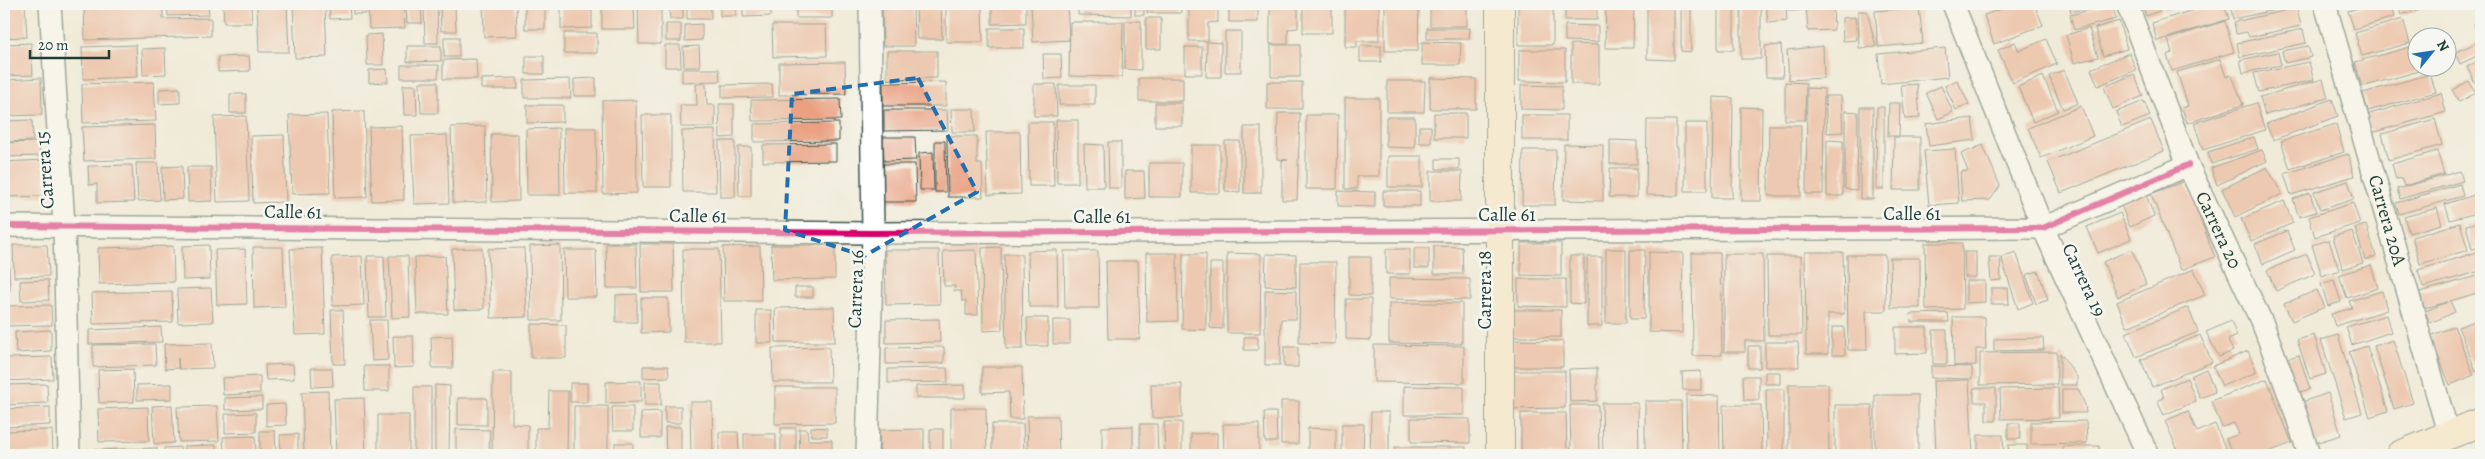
<svg xmlns="http://www.w3.org/2000/svg" width="2485" height="459" font-family="Alegreya,serif">
  <style>
    .building { fill: #eaa081 }
    .lines { fill: none; stroke-linecap: round; stroke-linejoin: round }
    .street-casing { stroke: #3e574d; stroke-width: 24 }
    .secondary-casing { stroke: #3e574d; stroke-width: 30 }
    .street { stroke: #fff; stroke-width: 21 }
    .secondary { stroke: #fbe6c4; stroke-width: 28 }
    .cycleway-casing { stroke: #f6f6f2; stroke-width: 9 }
    .cycleway { stroke: #d6006c; stroke-width: 6 }
    .marked { fill: none; stroke: #1f6fb2; stroke-width: 4; stroke-dasharray: 10 6; stroke-linejoin: round }
    .labels { text-anchor: middle; dominant-baseline: central; stroke-width: 5; stroke-linejoin: round; paint-order: stroke }
    .street-label { font-size: 19px; fill: #1f3d34; stroke: #f6f6f2 }
  </style>
  <rect width="100%" height="100%" fill="#f6f6f2"/>
  <filter id="ink" filterUnits="userSpaceOnUse"><feTurbulence type="fractalNoise" baseFrequency=".02" numOctaves="2"/><feDisplacementMap in="SourceGraphic" scale="10" xChannelSelector="R" yChannelSelector="G"/><feConvolveMatrix kernelMatrix="1 2 1 2 8 2 1 2 1" color-interpolation-filters="sRGB"/></filter>
  <filter id="wash" filterUnits="userSpaceOnUse"><feTurbulence type="fractalNoise" baseFrequency=".0096" numOctaves="4" result="noise"/><feDisplacementMap in="SourceGraphic" scale="20" xChannelSelector="R" yChannelSelector="G"/><feGaussianBlur stdDeviation="1.12" result="paint"/><feColorMatrix in="noise" values="0 0 0 0 0 0 0 0 0 0 0 0 0 0 0 0 0 1.4 0 .05"/><feComposite in="paint" operator="in"/></filter>
  <g filter="url(#wash)">
    <rect width="100%" height="100%" fill="#f0ebd8"/>
    <g id="blocks">
      <!-- building -->
      <path class="building" d="M4 4H25L27 37 4 38Z
        M84 4H163V19L211 18V36L85 40Z
        M167 4H208L209 15 168 16Z
        M223 4H251L252 23H224Z
        M257 4H287L289 52H259Z
        M293 4H325L327 57 295 58Z
        M329 4H349L350 18 330 19Z
        M353 4H366V14H353Z
        M406 4H421L422 23H407Z
        M424 4H437L438 43H425Z
        M440 4H455L456 31H441Z
        M483 4H516L517 36 484 37Z
        M525 4H545V29H525Z
        M561 4H592V28L561 29Z
        M602 4H634L635 29H602Z
        M638 4H661V44H639Z
        M669 4H683V19H670Z
        M687 4H711V19H687Z
        M720 4H736V16H720Z
        M743 4H771V16L743 17Z
        M796 4H832V18H796Z
        M882 4H913L914 46H883Z
        M916 4H941L942 39H917Z
        M946 4H982L983 42H946Z
        M992 4H1026V23L992 24Z
        M1031 4H1067L1069 40 1033 42Z
        M1078 4H1131V16L1078 15Z
        M1135 4H1144V15H1135Z
        M1147 4H1181V13H1147Z
        M1189 4H1218V22L1208 23V41H1189Z
        M1229 4H1258V22H1229Z
        M1270 4H1298V28L1288 29V44H1270Z
        M1303 4H1332V33H1303Z
        M1345 4H1379V41H1357V47H1345Z
        M1385 4H1419L1418 51H1385Z
        M1430 4H1467V26H1430Z
        M1518 4H1553V45H1518Z
        M1565 4H1597V20H1565Z
        M1606 4H1634L1633 48H1605Z
        M1647 4H1674V60L1647 59Z
        M1681 4H1691V52L1681 51Z
        M1697 4H1714V8H1697Z
        M1718 4H1734V50H1718Z
        M1741 4H1761V59H1741Z
        M1766 4H1786L1787 21 1768 23Z
        M1789 4H1802L1803 10 1789 11Z
        M1806 4H1833L1834 30 1808 31Z
        M2015 4H2034L2043 25 1994 44 1984 15Z
        M2069 4H2104L2071 12Z
        M2112 4 2116 19 2074 30 2070 15Z
        M2142 4H2159L2162 10 2146 16Z
        M2163 4H2181L2165 10Z
        M2212 4H2224L2229 19 2157 41 2152 23Z
        M2230 4H2298V5L2233 19Z
        M2372 4H2390L2394 17 2354 29 2348 11Z
        M2398 4H2418L2420 10 2401 15Z
        M368 6H404L405 28 369 29Z
        M1919 7 1923 43 1878 47 1875 11Z
        M2297 8 2301 26 2249 37 2247 32 2236 34 2234 22Z
        M1858 11H1867L1876 47 1859 48Z
        M1855 17 1857 40 1843 41 1842 18Z
        M1146 18H1161V49H1146Z
        M2403 19 2410 43 2362 56 2355 33Z
        M1125 21H1141V70L1125 69Z
        M2119 21 2127 49 2103 56 2095 28Z
        M2225 21 2234 52 2172 71 2167 55 2172 53 2168 39Z
        M2481 21V42L2474 24Z
        M1070 22H1123L1122 77 1069 76Z
        M666 24H681V41H666Z
        M702 24V40L685 41V25Z
        M772 25H826L827 56 773 57Z
        M1565 25 1598 26V42L1565 41Z
        M989 28H1024V48H989Z
        M1427 28H1470L1469 39H1427Z
        M2089 28 2098 57 2074 63 2066 35Z
        M2303 29 2306 43 2240 57 2237 43Z
        M1225 31H1241V72H1225Z
        M564 33H597V53H564Z
        M382 34 383 65H367L366 35Z
        M444 37H459V57H444Z
        M2046 39 2057 64 2013 83 1998 50 2015 42 2019 51Z
        M1207 42 1221 43V77H1206Z
        M1422 42 1461 43 1460 65H1422Z
        M2477 42 2481 54 2460 64 2455 53Z
        M31 43 33 75 4 76V44Z
        M1571 44 1599 45V84H1571Z
        M136 45 138 77 83 79 82 47Z
        M665 45H680L681 67H665Z
        M1271 45H1300V77H1271Z
        M1781 45 1783 77H1766L1765 46Z
        M2418 45V68H2430L2362 87 2355 62Z
        M407 46H441V61L407 62Z
        M699 46 700 67H684L683 47Z
        M1360 46H1381V62H1360Z
        M1823 46 1824 78 1789 80 1787 50Z
        M2308 46 2311 57 2285 63 2282 51Z
        M1185 47H1202V74H1185Z
        M165 48 166 74 143 75 142 49Z
        M1945 48 1948 77 1881 84 1878 54Z
        M1519 50H1565V82L1519 81Z
        M887 51H937V78L887 79Z
        M2278 52 2281 65 2243 73 2240 60Z
        M2129 53 2136 70 2098 86 2091 69Z
        M1043 54H1061L1062 78 1044 79Z
        M249 56 250 71 218 72V57Z
        M526 56H544V74H526Z
        M476 59 477 79H443V60Z
        M2220 59 2226 77 2232 75 2243 105 2187 123 2182 108 2188 106 2177 72Z
        M2481 60V78L2474 82 2467 67Z
        M845 62 846 94 779 95V63Z
        M2309 62 2314 80 2259 92 2254 73Z
        M401 65H439L438 78H401Z
        M387 69 388 82 369 83V70Z
        M682 69H719L720 81 682 82Z
        M2064 70 2078 103 2063 109 2049 76Z
        M2134 74 2143 96 2113 109 2104 87Z
        M2430 74 2436 92 2368 111 2363 93Z
        M2043 76 2058 111 2033 122 2018 87Z
        M41 78 42 115 4 116V80Z
        M517 78 518 89H481V79Z
        M596 78V96H574V79Z
        M1139 78H1183V101H1139Z
        M1430 78 1476 79V109H1430Z
        M570 79 571 98H524V80Z
        M2323 79 2328 98 2265 115 2260 97Z
        M1957 80 1969 104 1956 110 1945 86Z
        M1387 81H1425L1424 112H1387Z
        M2469 81 2476 93 2459 102 2452 90Z
        M154 82 156 121 83 123 82 84Z
        M420 82H438V113H421Z
        M946 82V106H883V83Z
        M1267 82H1302V109H1267Z
        M1785 82 1806 83 1805 120H1785Z
        M696 84H706L707 105H715V127H681L680 105H697Z
        M772 84 773 97 722 98V85Z
        M1034 84H1056L1057 116H1034Z
        M1917 84 1920 118 1905 119 1901 85Z
        M403 85H416L417 115H404Z
        M1059 85H1095V105H1059Z
        M1521 85 1562 86V110L1521 109Z
        M1941 86 1953 112 1938 119 1926 93Z
        M180 88V103L159 104V89Z
        M1807 88 1824 89 1823 194H1806Z
        M2441 93 2446 112 2371 133 2366 115Z
        M230 94H246V113H230Z
        M1825 96H1841L1843 132 1827 133Z
        M1713 97 1733 98 1732 198H1712Z
        M1345 98H1379V176H1357V189H1345Z
        M840 99 841 120 752 121 751 100Z
        M2332 99 2338 116 2273 140 2266 124Z
        M636 100 637 193 603 194 602 101Z
        M2144 101 2150 116 2122 127 2116 112Z
        M1155 103H1182V126H1155Z
        M1889 103H1900L1899 136H1888Z
        M2256 103 2265 130 2203 150 2194 123Z
        M719 104H734V137L720 138Z
        M527 105H563V122L527 123Z
        M2081 106 2093 136 2041 158 2028 128Z
        M1741 107 1762 108 1761 201H1741Z
        M1860 107H1873V199H1860Z
        M1877 107H1884V189H1876Z
        M951 109H974L975 132H952Z
        M884 110H947L948 130 884 131Z
        M364 111 367 197 335 198 332 112Z
        M1845 111 1858 112 1857 190 1845 189Z
        M1278 113H1300L1297 200H1282V160H1288L1277 159Z
        M1434 113H1466V138H1434Z
        M327 114 330 193 292 194 289 115Z
        M642 115H671V187H643Z
        M1306 115H1338L1337 189H1306Z
        M1522 115H1567V140H1522Z
        M246 116 249 201 217 202 214 117Z
        M1386 117H1415V148L1386 147Z
        M1972 118 1975 140 1929 146 1926 124Z
        M2435 119 2442 145 2389 160 2382 134Z
        M32 120 33 141 4 142V121Z
        M1056 120H1078V183H1057Z
        M1647 120H1676V147H1678V196L1646 195Z
        M2151 120 2164 151 2061 193 2048 162Z
        M1028 122H1053L1054 186H1029Z
        M839 123V141L754 142V124Z
        M1685 123H1707V191H1685Z
        M2336 124 2344 152 2290 169 2281 141Z
        M155 125 156 159 84 161 82 127Z
        M1769 125H1801V196H1768Z
        M402 126 404 200 372 201 369 127Z
        M485 126 487 202 453 203 451 127Z
        M1419 126H1431V143H1419Z
        M1244 127H1261V193H1244Z
        M559 128 560 195H527L526 129Z
        M564 128H596L597 193H565Z
        M715 130 716 192H683L682 131Z
        M986 132H1020L1021 194 988 195Z
        M491 134H518L519 201 492 202Z
        M284 135 286 202 253 203 251 136Z
        M447 135 449 203 414 204 411 136Z
        M947 136H977V164H982L983 197H948Z
        M883 137H915L916 160 884 161Z
        M1894 137H1920V190H1893Z
        M2254 137 2258 149 2211 164 2208 152Z
        M1610 140 1637 141V164H1610Z
        M1827 140 1843 141V196H1827Z
        M719 141H735V197H720Z
        M935 141H945L946 192H935Z
        M1225 141H1240V192L1225 191Z
        M39 142 40 156 4 157V143Z
        M1108 142H1121V188H1109Z
        M836 144V161L763 162V145Z
        M1084 144 1103 145 1104 187H1085Z
        M1564 144 1603 145V201L1563 200Z
        M1191 145H1220V193H1191Z
        M1983 145 2000 186 1990 200 1962 201 1960 172 1968 171 1961 154Z
        M738 147H751V196H739Z
        M1955 149 1959 203 1929 205 1924 151Z
        M1523 150H1556L1555 205H1522Z
        M2262 150 2267 161 2217 185 2211 168Z
        M2437 151 2444 174 2404 186 2401 178 2396 179 2392 164Z
        M933 152 934 190H920L919 153Z
        M2348 154 2354 176 2291 195 2284 174Z
        M1388 156H1422V187H1388Z
        M1436 159H1459V169H1436Z
        M44 160 45 196 4 197V162Z
        M136 163H158L160 200 138 201Z
        M1149 163H1182V197H1149Z
        M880 164H915L916 202H881Z
        M132 165 134 202 97 203V184L89 185 88 166Z
        M182 166 183 199 163 200 162 167Z
        M187 167H211L212 201 188 202Z
        M2267 167 2282 194 2235 217 2222 189Z
        M1610 168H1637V197H1609Z
        M1125 171H1144L1145 198 1125 199Z
        M1430 171H1462L1461 201H1430Z
        M2460 171 2463 181 2400 199 2397 189Z
        M2185 181 2215 257 2181 270 2151 194Z
        M2348 181 2354 199 2320 210 2314 192Z
        M2460 184 2463 196 2399 214 2396 203Z
        M1338 191 1375 192V207L1338 206Z
        M1383 191H1420V206H1383Z
        M2145 192 2154 216 2130 227 2120 203Z
        M2310 193 2316 212 2299 217 2293 199Z
        M2481 193V212L2450 220 2445 204Z
        M2284 201 2293 223 2251 241 2241 219Z
        M2353 203 2360 223 2315 237 2309 217Z
        M2437 208 2442 224 2409 233 2404 217Z
        M2120 213 2131 239 2098 253 2087 227Z
        M2480 222 2481 247 2472 249 2466 225Z
        M2460 223 2468 250 2420 264 2412 237Z
        M2366 225 2376 256 2365 260 2355 228Z
        M2287 231 2295 250 2263 264 2255 244Z
        M2352 231 2363 263 2343 269 2333 237Z
        M2329 240 2339 270 2322 276 2312 245Z
        M4 241H8L10 290H4Z
        M1521 243H1561V276L1521 275Z
        M1925 243H1962L1963 309 1926 310Z
        M606 244H636L637 288H607Z
        M640 244H673L674 292H641Z
        M13 245H47L49 276 14 277Z
        M209 245 210 279 183 280 182 246Z
        M560 245 561 320H531L530 246Z
        M771 245H835V279L772 280Z
        M173 246 174 282 99 284 98 248Z
        M760 246 761 301H724L723 247Z
        M1434 246 1462 247 1463 274H1434Z
        M253 247H283L285 307 254 308Z
        M1001 247 1002 330 983 331 982 248Z
        M322 248 325 334 295 335 290 249Z
        M482 248 484 309 454 310 452 249Z
        M524 248 527 317 491 318 488 249Z
        M1414 248H1429V268H1414Z
        M245 249 247 304 217 305 215 250Z
        M683 249H719L721 342H684Z
        M1386 249H1410V274H1386Z
        M1606 249H1626V323H1606Z
        M2132 249 2146 284 2118 297 2103 262Z
        M564 250H596L597 297H565Z
        M885 250H939L940 304 886 305Z
        M976 250 978 315H966V301H962L961 291H954L955 286H944L943 251Z
        M1057 250 1058 307H1029L1028 251Z
        M1630 250H1645L1644 319H1630Z
        M1064 251H1098L1099 308H1065Z
        M2481 251V271L2423 287 2418 270Z
        M1649 252 1683 253 1682 333 1649 332Z
        M1805 252H1843L1844 314H1828V354H1806Z
        M1964 252H1976V277H1965Z
        M2016 252 2033 303 2018 309 2001 257Z
        M1146 253H1177L1178 321 1147 322Z
        M1227 253 1261 254 1260 333H1227Z
        M1692 253H1720L1722 355 1693 356Z
        M1004 254H1022L1023 349H1006Z
        M1183 254H1206V330L1182 329Z
        M1266 254 1296 255V287L1265 286Z
        M1724 254H1763L1764 341H1745V352H1724Z
        M2307 254 2315 274 2276 291 2267 270Z
        M1847 255H1885L1886 311H1866L1867 350H1848Z
        M362 256 364 305 333 306 332 257Z
        M367 256H384L386 317H369Z
        M389 256H408L410 317 392 318Z
        M445 256 448 314H417L415 257Z
        M1570 256H1584V304L1570 303Z
        M1767 256H1801L1802 335H1768Z
        M1349 257H1371V296L1349 295Z
        M1587 257H1602V326H1587Z
        M1989 257H2000L2001 280 1991 281Z
        M1890 258H1920V308H1891Z
        M1106 261H1138L1140 339H1108Z
        M1300 262H1336L1335 344 1299 343Z
        M1210 263H1223V329L1210 328Z
        M2371 265 2378 288 2347 298 2339 275Z
        M2194 269 2205 295 2127 327 2117 302Z
        M2038 271 2048 300 2036 304 2026 275Z
        M2481 275V292L2450 301 2455 312 2430 323 2425 311 2448 302 2424 308 2420 292Z
        M1389 278 1470 279V300L1389 299Z
        M1518 279H1566V307L1518 306Z
        M48 280 49 300 21 301 20 281Z
        M2334 280 2341 302 2328 306 2321 284Z
        M1966 281H1985V302L1966 303Z
        M795 287H813V297H795Z
        M211 288 213 322 178 323 177 289Z
        M1991 288H2008L2009 304H1991Z
        M1265 290 1296 291V319H1281L1280 365H1265Z
        M2317 290 2325 307 2292 321 2284 304Z
        M172 291 173 322 93 324 92 293Z
        M2382 291 2387 310 2335 326 2331 314 2352 308 2349 301Z
        M637 294V322H616V295Z
        M641 298H668L669 332 641 333Z
        M1346 299H1371V340L1346 339Z
        M1389 303H1462V344L1389 343Z
        M51 305 52 325 4 326V306Z
        M834 307 835 342H776L775 308Z
        M2188 307 2198 332 2136 357 2126 333Z
        M331 310H343L345 364H333Z
        M756 310H771L772 343H756Z
        M1513 310H1561V337H1513Z
        M1948 313 1949 322H1911L1910 314Z
        M2386 315 2391 332 2352 345 2346 327Z
        M1953 317H1985L1986 349H1976V365L1954 366Z
        M1027 318H1048V346H1028Z
        M939 319 940 342 886 343V320Z
        M2480 319 2481 369 2476 371 2458 327Z
        M370 320H387L388 360 372 361Z
        M1053 320H1070V344H1053Z
        M2231 321 2237 336 2228 340 2233 351 2219 357 2206 332Z
        M531 324 566 325V358H531Z
        M2454 326 2474 375 2450 385 2430 336Z
        M161 327 162 342 89 344V330Z
        M1832 327H1844L1845 355H1832Z
        M1895 327H1927V353L1895 354Z
        M51 330V351L16 353 15 332Z
        M1933 330H1947V364H1933Z
        M2200 335 2212 362 2152 387 2141 360Z
        M2314 335 2326 374 2310 379 2297 340Z
        M2338 335 2362 413 2346 418 2321 340Z
        M393 336H413L414 367 394 368Z
        M452 336 453 368H432L431 337Z
        M1244 337H1258V350H1244Z
        M2043 338 2044 350 1994 351V339Z
        M1513 340 1563 341V367H1513Z
        M2393 340 2413 403 2394 409 2374 346Z
        M1765 342H1798L1799 367H1765Z
        M212 343 213 368 179 369 178 358V368L165 369 164 344Z
        M155 344 156 365 93 367V345Z
        M1374 345 1464 346V383L1374 382Z
        M1748 346H1760V368H1748Z
        M2367 346 2388 411 2370 417 2349 352Z
        M829 347 830 382H773L772 348Z
        M944 347V363L886 364V348Z
        M1284 347H1298V367H1284Z
        M2248 351 2257 372 2222 386 2213 366Z
        M2057 352V384L1980 385V353Z
        M2060 353 2077 377V385H2060Z
        M2299 355 2310 389 2296 393 2285 359Z
        M52 357 53 379 4 381V358Z
        M293 364 294 379 266 380 265 365Z
        M364 366H389V391H365Z
        M643 366H668L669 377 643 378Z
        M1931 366 1972 367V379L1931 378Z
        M982 367H1022L1023 419H1010L1009 392 982 393Z
        M311 368H332L333 386 312 387Z
        M947 368 948 382 888 383V369Z
        M1597 368V401L1570 402 1569 369Z
        M133 369 134 402 99 403 98 370Z
        M2206 369 2215 392 2200 398 2191 376Z
        M1508 371H1565V408L1509 409Z
        M1701 371V390H1683L1682 372Z
        M493 372H512V424L528 425V455H492Z
        M1765 372H1780V384H1765Z
        M260 376V393L223 395 222 378Z
        M1743 376H1759V400H1744Z
        M2187 378 2196 401 2164 415 2157 401 2164 398 2161 389Z
        M2267 379 2292 443 2260 455H2233L2226 439 2239 434 2234 423 2222 427 2211 401Z
        M1969 380 1973 455H1936L1933 381Z
        M641 381V402L606 403V382Z
        M645 382H661V405H645Z
        M570 383H587V402H570Z
        M47 384 48 403 4 405V385Z
        M172 384V399L137 400V385Z
        M1151 384H1182V418H1152Z
        M1789 384H1828L1829 455H1789Z
        M435 385 450 386 449 455H435Z
        M965 385V398H916V386Z
        M1404 386 1464 387V415H1404Z
        M414 387H431V455H414Z
        M775 387H835V423L775 424Z
        M1974 388H1996V421H1986V402H1974Z
        M2058 388 2059 418 2001 419 2000 389Z
        M1766 389H1784V455H1767Z
        M2062 389H2078L2085 405 2086 413H2062Z
        M328 391 330 455H304L302 392Z
        M549 391H568L567 455H536V428H548Z
        M2328 393 2341 435 2315 443 2302 402Z
        M1686 395 1719 396 1720 455H1687Z
        M1875 395H1918V455H1875Z
        M262 397V409L225 410V398Z
        M364 398 366 455H336L334 399Z
        M458 398H487V425H458Z
        M1281 401H1299L1298 444H1281Z
        M1645 401H1681L1682 455H1645Z
        M690 402H712L713 455H691Z
        M1602 403H1638L1639 455H1603Z
        M285 404 286 425 266 426V405Z
        M172 405 174 443 154 444 152 406Z
        M1570 405H1598L1599 455H1571Z
        M1723 405H1761L1762 455H1724Z
        M1835 405H1872V455H1835Z
        M217 406 219 441 179 442 177 407Z
        M574 406H608V455H574Z
        M665 406H681V423H665Z
        M50 407V425L4 427V409Z
        M148 407 149 441 99 442 98 409Z
        M612 407H633V431H613Z
        M951 408H986L987 455H951Z
        M660 411V438H641V412Z
        M2188 411 2197 432 2215 424 2228 455H2180L2165 421Z
        M1264 412H1276L1277 442H1265Z
        M1371 412H1389V455H1370Z
        M256 413V432L225 433V414Z
        M1521 413H1566L1567 455H1521Z
        M378 415H409V455H378Z
        M1027 416H1058L1059 455H1028Z
        M1411 418 1470 419V443L1411 442Z
        M2086 421 2087 443 2031 444V422Z
        M1164 422H1182V455H1165Z
        M2008 423H2020V439H2008Z
        M992 424H1023L1024 455H992Z
        M1140 424H1157L1158 455H1140Z
        M1223 424H1259V455H1224Z
        M1342 424H1364L1363 455H1342Z
        M1133 426V455H1102V427Z
        M665 427H681V455H666Z
        M811 427 827 428V436H811Z
        M781 428H796V455H781Z
        M1308 428 1336 429V455H1308Z
        M456 429 490 430 489 455H456Z
        M799 429H807L808 440H832V455H800Z
        M924 429V455H880L879 430Z
        M930 429H943V455H930Z
        M52 430 53 452 4 453V431Z
        M260 431H275L276 455H260Z
        M719 432H738L739 455H719Z
        M1217 433V455H1191V434Z
        M298 434V455H281L280 435Z
        M744 434H776V455H744Z
        M1978 435H2003L2004 455H1978Z
        M255 436 256 455H224L223 437Z
        M615 443H633V455H615Z
        M216 445V455H184V446Z
        M2008 445H2027V455H2009Z
        M2063 446H2099V455H2063Z
        M180 447 181 455H164V448Z
        M1395 447H1466V455H1395Z
        M157 448V455H94V450Z"/>
    </g>
  </g>
  <g filter="url(#ink)">
    <use href="#blocks" fill-opacity="0" stroke="#3e574d" stroke-width="1"/>
    <g class="lines">
      <!-- street casing -->
      <g class="street-casing">
        <g id="street">
          <path d="M50 4 64 225 69 455"/>
          <path d="M1953 4 2043 228 2148 455"/>
          <path id="s1" d="M2127 4 2188 165 2264 327 2294 408 2309 455"/>
          <path id="s2" d="M2325 4 2449 436"/>
          <path d="M4 226 873 233 2043 228 2188 165"/>
          <path d="M867 455 873 233 870 4"/>
        </g>
      </g>
      <!-- secondary casing -->
      <g class="secondary-casing">
        <path id="secondary" d="M1500 455V4
          M2400 455 2481 422"/>
      </g>
      <!-- street -->
      <use href="#street" class="street"/>
      <!-- secondary -->
      <use href="#secondary" class="secondary"/>
      <!-- cycleway casing -->
      <g class="cycleway-casing">
        <path id="cycleway" d="M4 226 873 233 2043 228 2188 165"/>
      </g>
      <!-- cycleway -->
      <use href="#cycleway" class="cycleway"/>
    </g>
  </g>
  <!-- marked area -->
  <path d="M0 0H2485V459H0ZM918 78 977 192 864 256 785 230 792 94Z" fill="#f0ebd8" fill-opacity=".55" fill-rule="evenodd"/>
  <path class="marked" d="M918 78 977 192 864 256 785 230 792 94Z"/>
  <g class="labels">
    <!-- street labels -->
    <g class="street-label">
      <text transform="translate(45 170) rotate(-94)">Carrera 15</text>
      <text transform="translate(293 212) rotate(1)">Calle 61</text>
      <text x="1912" y="214">Calle 61</text>
      <text x="1507" y="215">Calle 61</text>
      <text transform="translate(698 216) rotate(1)">Calle 61</text>
      <text x="1102" y="217">Calle 61</text>
      <text stroke="none"><textPath href="#s2" startOffset="225">Carrera 20A</textPath></text>
      <text stroke="none"><textPath href="#s1" startOffset="244">Carrera 20</textPath></text>
      <text transform="translate(2084 280) rotate(65)">Carrera 19</text>
      <text transform="translate(856 289) rotate(-88)">Carrera 16</text>
      <text transform="translate(1485 290) rotate(-90)">Carrera 18</text>
    </g>
  </g>
  <!-- margin -->
  <rect width="2485" height="459" fill="none" stroke="#f6f6f2" stroke-width="20"/>
  <!-- north arrow -->
  <g transform="translate(2432 52) rotate(60)"><circle r="24" fill="#f6f6f2" stroke="#a0aca6"/>
  <path d="M0-4L9 19L0 12L-9 19Z" fill="#1f6fb2"/>
  <text y="-8" font-size="14" font-weight="bold" text-anchor="middle" fill="#1f3d34">N</text>
  </g>
  <!-- scale -->
  <path d="M30 50v8h79v-8" fill="none" stroke="#1f3d34" stroke-width="2.5"/>
  <text x="38" y="50" font-size="15" fill="#1f3d34" stroke="#f6f6f2" stroke-width="4" paint-order="stroke">20 m</text>
</svg>
